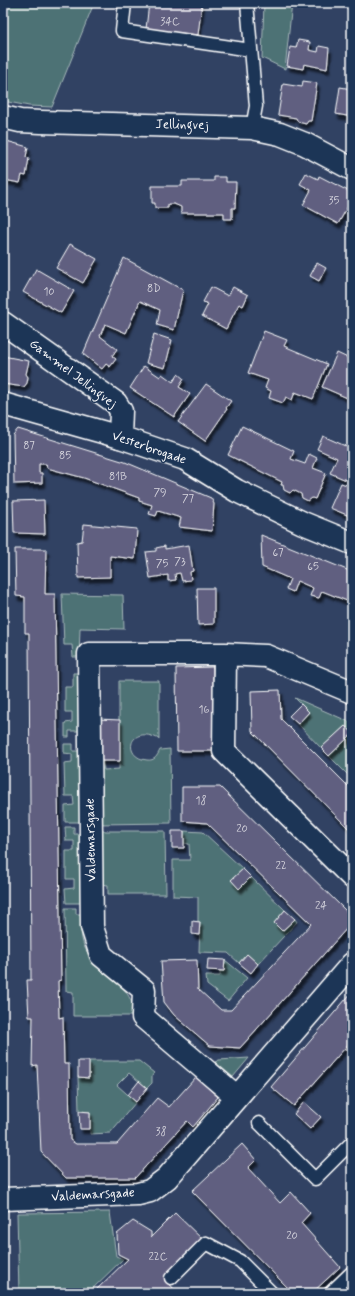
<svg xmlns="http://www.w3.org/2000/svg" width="355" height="1296" font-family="Mynerve,sans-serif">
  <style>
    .green { fill: #4e7274; stroke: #a6b8ba }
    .building { fill: #615f80; stroke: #fff; filter: url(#shadow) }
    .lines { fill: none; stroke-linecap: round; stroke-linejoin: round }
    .lane-casing { stroke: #fff; stroke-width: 15 }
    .street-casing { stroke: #fff; stroke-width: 25 }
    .secondary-casing { stroke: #fff; stroke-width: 25 }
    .lane { stroke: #1d3557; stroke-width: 12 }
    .street { stroke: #1d3557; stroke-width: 22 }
    .secondary { stroke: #1d3557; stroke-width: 22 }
    .labels { text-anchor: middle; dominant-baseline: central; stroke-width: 3; stroke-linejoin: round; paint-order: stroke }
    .number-label { font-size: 11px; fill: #d8d7df }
    .street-label { font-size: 13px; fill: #fff; stroke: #1d3557 }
  </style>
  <defs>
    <filter id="shadow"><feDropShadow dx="2.5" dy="4.5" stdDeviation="1" flood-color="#0009"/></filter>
  </defs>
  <rect width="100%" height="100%" fill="#314263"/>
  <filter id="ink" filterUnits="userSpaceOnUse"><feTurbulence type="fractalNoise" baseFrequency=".025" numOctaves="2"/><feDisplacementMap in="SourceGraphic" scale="8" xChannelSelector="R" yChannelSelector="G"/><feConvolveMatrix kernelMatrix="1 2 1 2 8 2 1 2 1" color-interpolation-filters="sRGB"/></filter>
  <g filter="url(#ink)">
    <!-- green -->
    <path class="green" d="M3 3H94L52 107 29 106 3 101Z
      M264 3H292L285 69 262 58Z
      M62 594 123 595 124 629 80 628 79 657H73L72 645H64Z
      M73 673H79L80 731H69V737H65V723L72 722V712H65V687H73Z
      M119 681H159V739C128 723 122 758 147 760 155 761 157 756 160 750L170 749 171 823 98 824 99 761H103L104 770 119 769Z
      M295 698 352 723V732L345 726 321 748 298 724 309 712Z
      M352 734V779L329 756Z
      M64 744H73V751H79L80 822H65V806L74 805 73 796H65L64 763 72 762V754L64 753Z
      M65 827H74V834H82L83 903H66L65 889 74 888V879H66V851H74V841H66Z
      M97 831H165L166 894H108V885L99 884Z
      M184 831 203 832 243 869 231 880 239 888 251 877 285 910 274 923 282 931 295 919 297 922 258 964 247 954 239 963 228 953 199 952 200 922H198V897L173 896V860H190L189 844 184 843Z
      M65 908H76V914H81C81 925 80 938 85 948 96 972 137 986 133 1016H73V992L66 991Z
      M225 960 247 978 228 1001 207 985 206 976H220V971H224Z
      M249 1058 233 1077 215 1062 219 1060Z
      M89 1061H139L154 1073 152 1076V1083L147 1088 129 1073 117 1085 136 1102 110 1133 90 1134V1112L79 1111 78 1077 89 1078Z
      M110 1212 116 1256 123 1259 88 1293H19L17 1213Z"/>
    <!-- building -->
    <path class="building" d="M149 3H202L198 35 146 29Z
      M298 40 310 42 309 50 318 52 319 46 329 48 327 69 304 64 303 69 287 66 290 47 296 48Z
      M303 81 317 83 311 121H308L306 124 298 122 296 118 278 115 283 84 302 87Z
      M340 87 352 89V117L336 114Z
      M3 140 28 147 26 157 29 158 26 176 22 175 20 183 4 180 3 178Z
      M306 173 318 179 319 176 352 193V199L338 224 303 205 311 190 300 184Z
      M214 177H226V182H236L235 208H232V219H224V213H181V207L174 204H168V208H155V203H152V186H182V181H214Z
      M70 244 97 259 83 283 56 268Z
      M124 258 183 290 174 330 157 325 160 310 140 301 126 333 105 324 100 336 117 349 112 356 116 359 110 367 106 364 102 369 83 354Z
      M317 263 326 268 319 281 310 276Z
      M36 269 74 291 61 313 23 292Z
      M211 287 228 296 233 287 248 295 243 306 239 304 226 329 202 316 208 304 203 302Z
      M264 331 287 340 284 346 327 364 313 399 295 392 292 400 286 397 283 403 269 398 271 391 265 388 268 380 248 373Z
      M154 334 172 340 165 368 146 363Z
      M337 353 352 360V400L322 387Z
      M3 356 29 361 26 374 28 377 27 383 24 387 3 384Z
      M144 366 160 377 162 374 173 382 178 374 184 379 179 387 190 394 174 417 130 388Z
      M206 384 231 401 226 408 227 409 205 441 178 422Z
      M242 426 294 451 291 459 305 464 309 454 317 458 313 468 326 473 315 499 312 498 308 501 302 498 301 494 293 490 290 493 284 490 283 485H281L282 482 228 455Z
      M18 429 125 462 211 498 214 504 212 531 179 527 181 518 158 511 156 516 149 514 152 505 139 501V498L84 478 47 468 46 464H39V473H42V483L14 484 13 435Z
      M323 436 352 449V466L346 480 330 473 337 458 317 449Z
      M341 483 352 487V517L330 508Z
      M44 500 45 534 14 533 13 501Z
      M84 524 137 529 135 559 110 556V577L78 578 77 542 82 541Z
      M261 535 352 572V603L322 591 319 598 310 596 313 588 297 581 293 592 286 589 290 579 262 567Z
      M189 545 193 571 190 572 191 580 182 581 180 573 175 574 176 580 168 581V575L150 578 146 552 156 551V548L165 546V549Z
      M15 549H46L45 594H55L61 980 58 981 59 1018 63 1017 64 1064H69L70 1140 76 1144H117L157 1098 169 1107 196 1077 218 1097 193 1127 187 1121 135 1178H66L41 1152 37 1065 32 1066 33 1017H29L27 980H31L29 633H25V597L16 596Z
      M197 588H214V624L198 625Z
      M213 667 214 751H177L176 668Z
      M280 690 281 719 352 790V832L252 731 251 691Z
      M301 704 309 712 298 724 289 716Z
      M98 719 120 720V761H99Z
      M345 726 352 732V734L329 756 321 748Z
      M182 787H220L346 911 351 921 348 927 240 1048 210 1046 174 1015 164 1002 161 961 197 960 198 989 221 1010H231L311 924 207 823 182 821Z
      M172 831H184V848H172Z
      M243 869 251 877 239 889 231 880Z
      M285 910 295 919 282 931 274 923Z
      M192 921 200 922 199 935 192 934Z
      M247 954 258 964 251 973 239 963Z
      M208 959 225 960 224 971 207 970Z
      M352 992V1040L294 1106 271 1087Z
      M78 1061H89V1078L78 1077Z
      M139 1081 147 1088 136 1102 128 1095Z
      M304 1102 321 1117 310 1129 294 1114Z
      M79 1111 90 1112V1129H80Z
      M242 1144 256 1160 248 1168 280 1203 291 1192 310 1213 301 1223 340 1267 312 1293H293L192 1191Z
      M175 1213 204 1241 166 1280 174 1289 171 1293H96L94 1292 128 1259 118 1254 117 1234 133 1221 151 1232V1237Z"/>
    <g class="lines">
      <!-- lane casing -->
      <g class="lane-casing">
        <path id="lane" d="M125 3 122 31 251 50
          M247 3 256 106 252 128
          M259 1123 315 1179 352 1142
          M171 1278 206 1243 240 1261 272 1293
          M330 1293 352 1272"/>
      </g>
      <!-- street casing -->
      <g class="street-casing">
        <path id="street" d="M3 323 116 403 121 411 120 437
          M225 654 224 751 352 877
          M237 1097 143 1017 144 990 101 955 92 927 89 654H225L266 656 352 692
          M3 1199 138 1194 150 1191 167 1178 352 964"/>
      </g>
      <!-- secondary casing -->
      <g class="secondary-casing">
        <path id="secondary" d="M3 117 20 121 41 122 252 128 280 134 305 144 352 169
          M3 404 120 437 185 459 237 491 303 523 352 543"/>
      </g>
      <!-- lane -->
      <use href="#lane" class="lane"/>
      <!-- street -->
      <use href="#street" class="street"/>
      <!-- secondary -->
      <use href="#secondary" class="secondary"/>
    </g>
  </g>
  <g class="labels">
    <!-- number labels -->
    <g class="number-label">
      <text x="170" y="22">34C</text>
      <text x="334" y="201">35</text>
      <text x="154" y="289">8D</text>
      <text x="49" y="292">10</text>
      <text x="29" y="446">87</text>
      <text x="65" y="456">85</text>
      <text x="118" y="477">81B</text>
      <text x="160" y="493">79</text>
      <text x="188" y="499">77</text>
      <text x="278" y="553">67</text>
      <text x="180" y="562">73</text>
      <text x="162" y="564">75</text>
      <text x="313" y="567">65</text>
      <text x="204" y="710">16</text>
      <text x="201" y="801">18</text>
      <text x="242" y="829">20</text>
      <text x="281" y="866">22</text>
      <text x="321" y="906">24</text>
      <text x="161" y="1132">38</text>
      <text x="292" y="1236">20</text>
      <text x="158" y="1257">22C</text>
    </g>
    <!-- street labels -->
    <g class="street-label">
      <text transform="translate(182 125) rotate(1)">Jellingvej</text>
      <text transform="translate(73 374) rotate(37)">Gammel Jellingvej</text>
      <text transform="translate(149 448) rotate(19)">Vesterbrogade</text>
      <text transform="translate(91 840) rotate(-91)">Valdemarsgade</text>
      <text transform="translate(93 1195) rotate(-3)">Valdemarsgade</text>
    </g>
  </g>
  <!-- margin -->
  <rect width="355" height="1296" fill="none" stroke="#1d3557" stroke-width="16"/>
  <rect x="8" y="8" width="339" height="1280" fill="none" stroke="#fff" stroke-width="1.5" filter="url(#ink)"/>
</svg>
